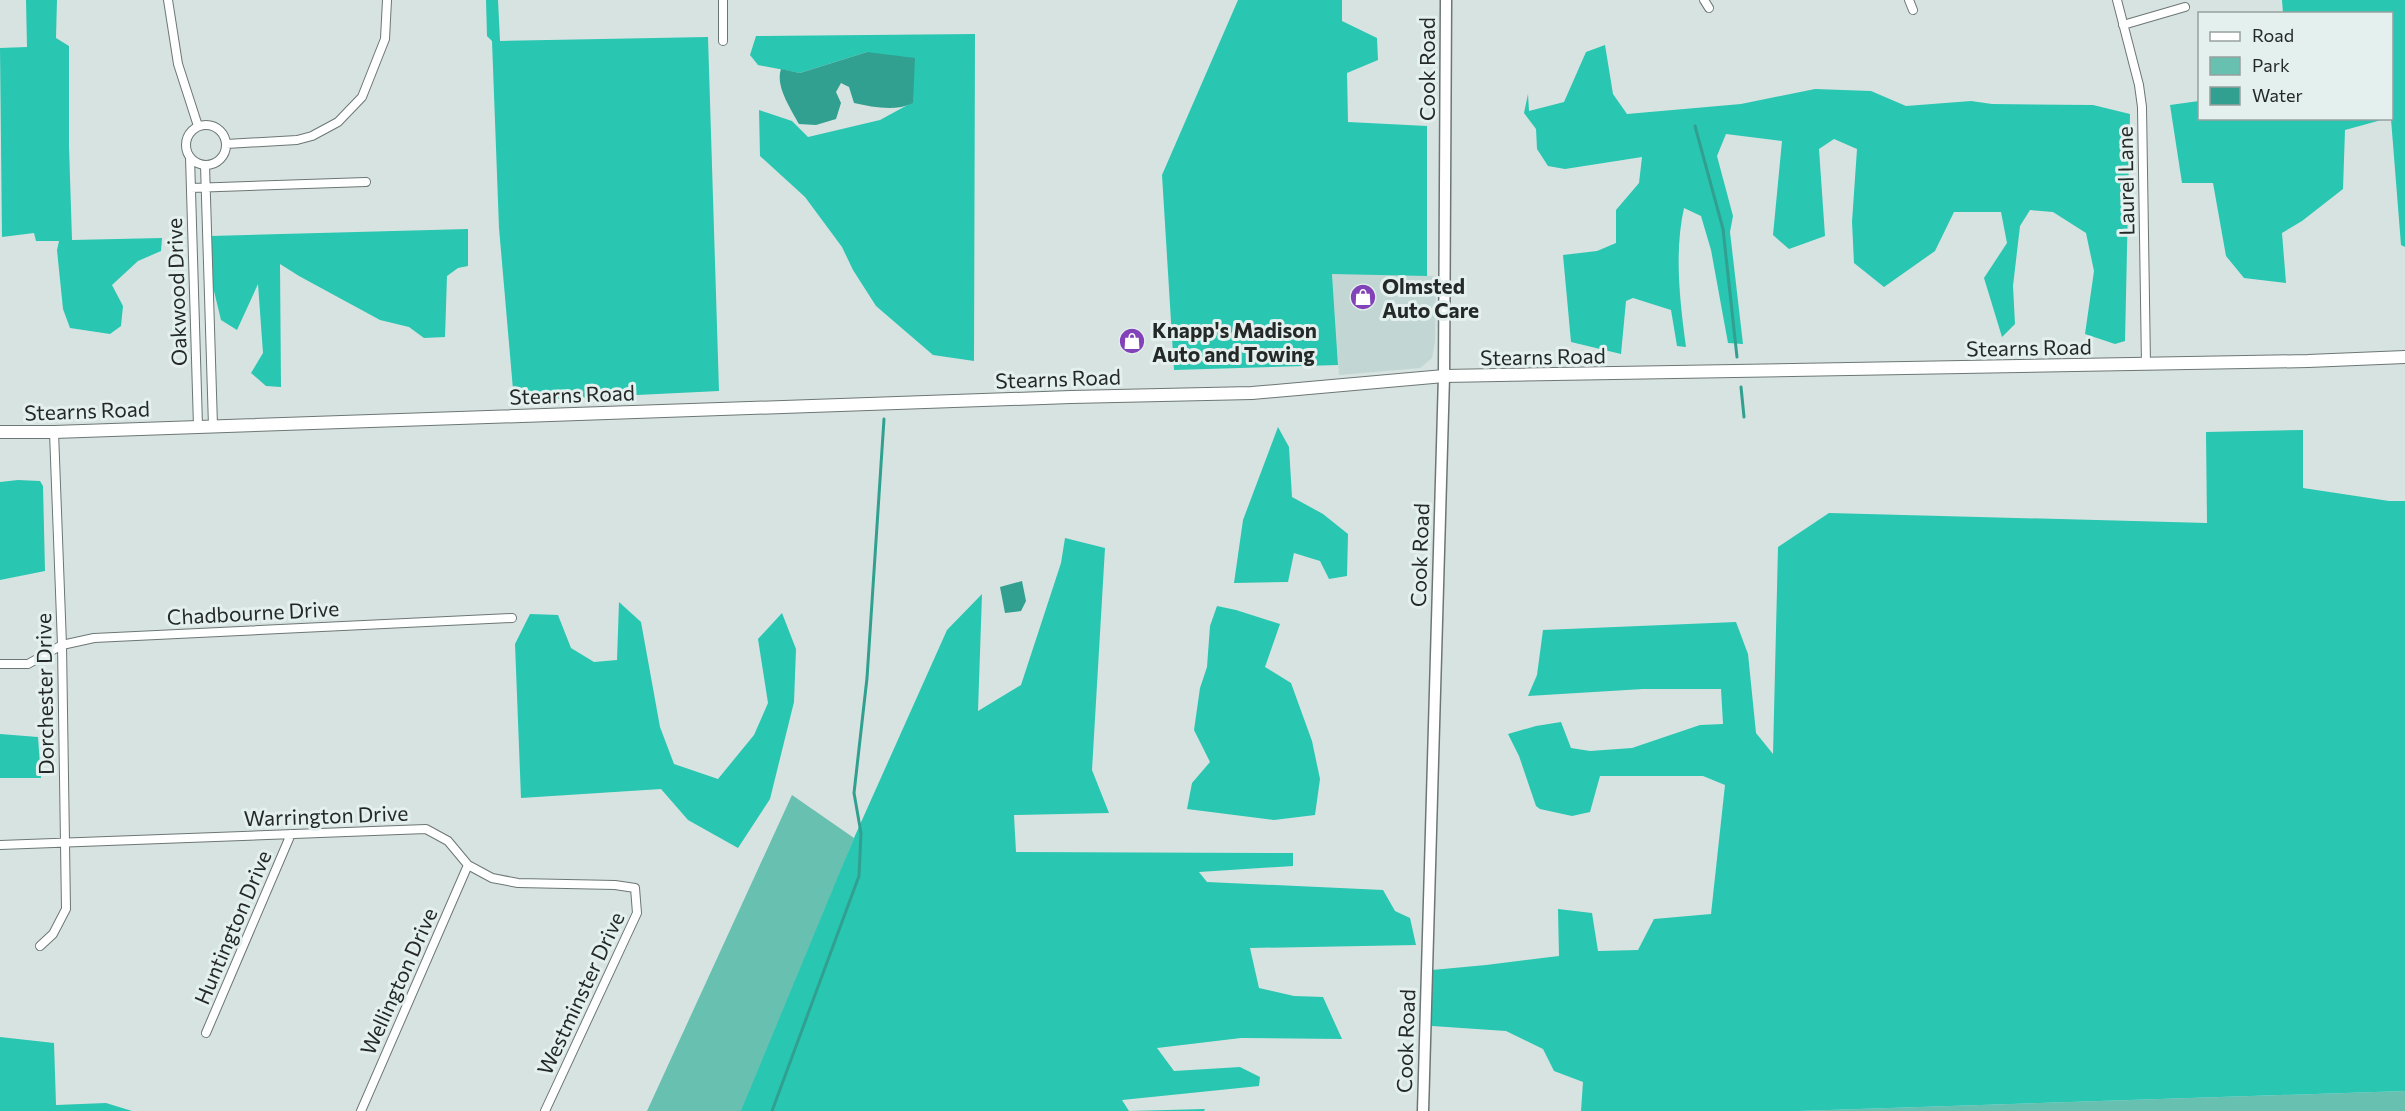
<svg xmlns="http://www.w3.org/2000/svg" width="2405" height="1111" font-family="Commissioner,sans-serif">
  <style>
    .built { fill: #c2d7d3 }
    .green { fill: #68c0b1 }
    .forest { fill: #29c6b2 }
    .water { fill: #31a090 }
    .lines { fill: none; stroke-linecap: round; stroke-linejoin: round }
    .stream { stroke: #31a090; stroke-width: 3 }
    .minor-casing { stroke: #6c7775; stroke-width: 10 }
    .tertiary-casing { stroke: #6c7775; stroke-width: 13 }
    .secondary-casing { stroke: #6c7775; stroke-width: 14 }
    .minor { stroke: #fff; stroke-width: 8 }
    .tertiary { stroke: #fff; stroke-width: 10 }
    .secondary { stroke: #fff; stroke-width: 12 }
    .labels { text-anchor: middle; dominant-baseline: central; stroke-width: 6; stroke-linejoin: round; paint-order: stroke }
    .street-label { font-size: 21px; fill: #242928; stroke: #e4f0ed }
    .poi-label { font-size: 21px; font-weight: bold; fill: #242928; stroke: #e4f0ed; text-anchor: start }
  </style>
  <rect width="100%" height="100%" fill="#d7e3e0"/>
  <!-- built -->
  <path class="built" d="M1332 273 1436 276 1435 342 1432 358 1420 368 1339 375Z"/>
  <!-- green -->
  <path class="green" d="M792 795 854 838 771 1048 742 1111H647Z
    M2405 1091V1111H1798Z"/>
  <!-- forest -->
  <path class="forest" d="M26 0H57L56 38 69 46V146L72 240 162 238 161 251 138 261 112 285 123 306 121 326 110 334 70 328 63 309 57 250 59 241H36L34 233 2 237 0 48 27 47Z
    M486 0H498L500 41 708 37 719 391 514 401 499 228 492 41 487 36Z
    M1238 0H1342V21L1377 38 1378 60 1347 73 1348 122 1427 126V276L1332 274 1338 365 1174 370 1162 175Z
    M2282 0H2405V247L2401 245 2391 119 2392 14 2283 13Z
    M975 34 974 361 933 355 876 306 853 270 842 247 805 197 760 156 759 110 792 121 808 137 880 120 913 102 867 52 800 73 758 65 750 55 756 36Z
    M1605 45 1613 94 1627 114 1741 104 1815 89 1871 91 1906 106 1971 101 1992 104 2093 105 2130 114 2125 341 2115 344 2085 334 2094 271 2086 233 2053 212 2030 210 2020 226 2013 286 2015 324 2002 337 1984 278 2007 243 2001 212H1954L1935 251 1884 287 1854 263 1852 222 1857 149 1834 139 1819 149 1825 236 1789 249 1773 235 1782 141 1726 134 1717 156 1733 216 1730 232 1743 344 1728 343 1711 250 1701 216 1684 208C1674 253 1680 302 1686 347L1677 346 1671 310 1633 298 1626 301 1621 354 1571 342 1563 255 1597 251 1616 243V210L1639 183 1642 157 1565 169 1548 166 1537 149 1536 129 1524 113 1528 94 1529 111 1564 102 1586 52Z
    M2199 101 2200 118 2385 119 2345 130 2343 189 2302 221 2282 233 2286 283 2244 278 2226 256 2213 183H2182L2170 105Z
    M468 229V266L458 268 447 276 445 337 424 338 409 327 380 320 299 276 280 264 281 387 266 386 251 373 263 353 258 284 237 330 221 320 213 287 211 236Z
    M1278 427 1289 447 1292 497 1323 514 1348 534 1347 576 1329 579 1320 561 1294 553 1288 582 1234 583 1243 520Z
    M2303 430V488L2389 501H2405V1091L1798 1111H1581L1583 1082 1554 1071 1543 1049 1506 1031 1432 1026V970L1486 965 1559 956 1558 909 1592 913 1598 951 1638 950 1654 919 1711 914 1725 785 1703 776H1600L1590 812 1572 816 1540 809 1536 806 1519 756 1508 734 1536 726 1561 722 1571 748 1590 751 1632 748 1700 725 1723 724 1721 689H1643L1528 696 1537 675 1543 630 1736 622 1748 654 1756 733 1773 754 1778 547 1829 513 2207 523 2206 432Z
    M18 480 40 481 43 486 45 571 0 580V482Z
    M1065 538 1105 548 1092 770 1109 813 1014 815 1016 852 1293 853V866L1199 872 1207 882 1383 890 1395 911 1410 918 1416 945 1250 948 1259 988 1294 996 1323 997 1342 1039 1241 1038 1157 1048 1174 1071 1240 1067 1260 1077 1259 1086 1122 1100 1129 1111 1205 1109 1204 1111H741L854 838 947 630 982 594 978 711 1021 685 1061 563Z
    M619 602 641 622 660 727 674 764 718 779 754 735 768 703 758 639 782 613 796 649 794 702 770 799 738 848 688 820 661 789 521 798 515 644 530 614 558 615 571 648 594 662 617 660Z
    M1217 606 1236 610 1280 624 1265 667 1291 683 1312 741 1320 779 1315 815 1274 820 1187 809 1192 783 1210 762 1194 730 1200 688 1207 667 1210 626Z
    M0 734 38 737 41 778H0Z
    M0 1037 54 1043 56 1105 106 1103 132 1111H0Z"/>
  <!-- water -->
  <path class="water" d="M867 52 915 58 913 103C895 112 873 107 854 103L849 87 841 83 836 92 841 103 836 119 816 125 799 124C791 109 775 86 781 69L800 73Z
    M1022 581 1026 601 1021 611 1005 613 1000 587Z"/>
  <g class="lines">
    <!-- stream -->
    <path class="stream" d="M1695 126 1723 229 1737 357
      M1741 387 1744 417
      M772 1111 859 876 861 833 854 793 867 678 884 419"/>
    <!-- minor casing -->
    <g class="minor-casing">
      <path id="minor" d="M168 0 178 64 198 126
        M723 0V41
        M1704 0 1709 8
        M1909 0 1913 10
        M2117 0 2139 85 2142 107 2146 364
        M2123 25 2185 7
        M186 145a20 20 0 1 1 40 0a20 20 0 1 1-40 0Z
        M226 144 297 140 312 136 338 122 362 97 385 39 387 0
        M190 157 198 426
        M205 165 213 426
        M191 188 366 182
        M0 664H28L62 645 94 638 512 618
        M0 845 426 829 448 841 468 865 492 878 518 883 615 885 635 888 637 913 545 1111
        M40 946 53 934 66 909 62 645 54 432
        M206 1033 291 834
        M361 1111 468 865"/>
    </g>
    <!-- tertiary casing -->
    <g class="tertiary-casing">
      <path id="tertiary" d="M1423 1111 1444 376 1446 0"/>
    </g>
    <!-- secondary casing -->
    <g class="secondary-casing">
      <path id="secondary" d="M0 432H54L1071 397 1252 393 1444 376 2308 361 2405 357"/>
    </g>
    <!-- minor -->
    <use href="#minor" class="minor"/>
    <!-- tertiary -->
    <use href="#tertiary" class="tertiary"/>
    <!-- secondary -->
    <use href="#secondary" class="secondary"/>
  </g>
  <!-- icons -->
  <defs>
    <g id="shop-disc" transform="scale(1.35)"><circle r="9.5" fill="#8343b8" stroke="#e4f0ed"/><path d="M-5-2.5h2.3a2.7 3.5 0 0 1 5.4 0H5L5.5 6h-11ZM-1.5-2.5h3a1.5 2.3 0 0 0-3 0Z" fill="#fff"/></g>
  </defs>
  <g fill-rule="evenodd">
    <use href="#shop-disc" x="1363" y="297"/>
    <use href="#shop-disc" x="1132" y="341"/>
  </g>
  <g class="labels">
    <!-- street labels -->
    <g class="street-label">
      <text transform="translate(1426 69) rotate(-90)">Cook Road</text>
      <text transform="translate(2125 181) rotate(-91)">Laurel Lane</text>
      <text transform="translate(176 292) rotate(-92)">Oakwood Drive</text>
      <text transform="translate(2029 347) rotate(-1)">Stearns Road</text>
      <text transform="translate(1543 356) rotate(-1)">Stearns Road</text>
      <text transform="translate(1058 378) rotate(-2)">Stearns Road</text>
      <text transform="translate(572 394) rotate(-2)">Stearns Road</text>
      <text transform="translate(87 410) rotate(-2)">Stearns Road</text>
      <text transform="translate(1419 555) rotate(-88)">Cook Road</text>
      <text transform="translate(253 612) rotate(-3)">Chadbourne Drive</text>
      <text transform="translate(44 694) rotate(-91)">Dorchester Drive</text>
      <text transform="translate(326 815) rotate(-2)">Warrington Drive</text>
      <text transform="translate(232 927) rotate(-67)">Huntington Drive</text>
      <text transform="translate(398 981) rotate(-66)">Wellington Drive</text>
      <text transform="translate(580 993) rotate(-65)">Westminster Drive</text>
      <text transform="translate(1405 1041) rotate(-88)">Cook Road</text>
    </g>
    <!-- poi labels -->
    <g class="poi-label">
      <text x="1382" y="285">Olmsted<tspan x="1382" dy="24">Auto Care</tspan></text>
      <text x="1152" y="329">Knapp's Madison<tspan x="1152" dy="24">Auto and Towing</tspan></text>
    </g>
  </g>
  <!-- legend -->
  <rect x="2198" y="12" width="195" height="108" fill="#e4f0ed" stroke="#97a09e" stroke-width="1.5"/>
  <rect x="2210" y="32" width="30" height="9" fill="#ffffff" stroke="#97a09e" stroke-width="1.5"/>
  <text x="2252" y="42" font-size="18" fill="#242928">Road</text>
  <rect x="2210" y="57" width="30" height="18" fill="#68c0b1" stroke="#97a09e" stroke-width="1.5"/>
  <text x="2252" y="72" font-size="18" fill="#242928">Park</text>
  <rect x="2210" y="87" width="30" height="18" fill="#31a090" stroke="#97a09e" stroke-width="1.5"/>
  <text x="2252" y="102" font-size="18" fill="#242928">Water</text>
</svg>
